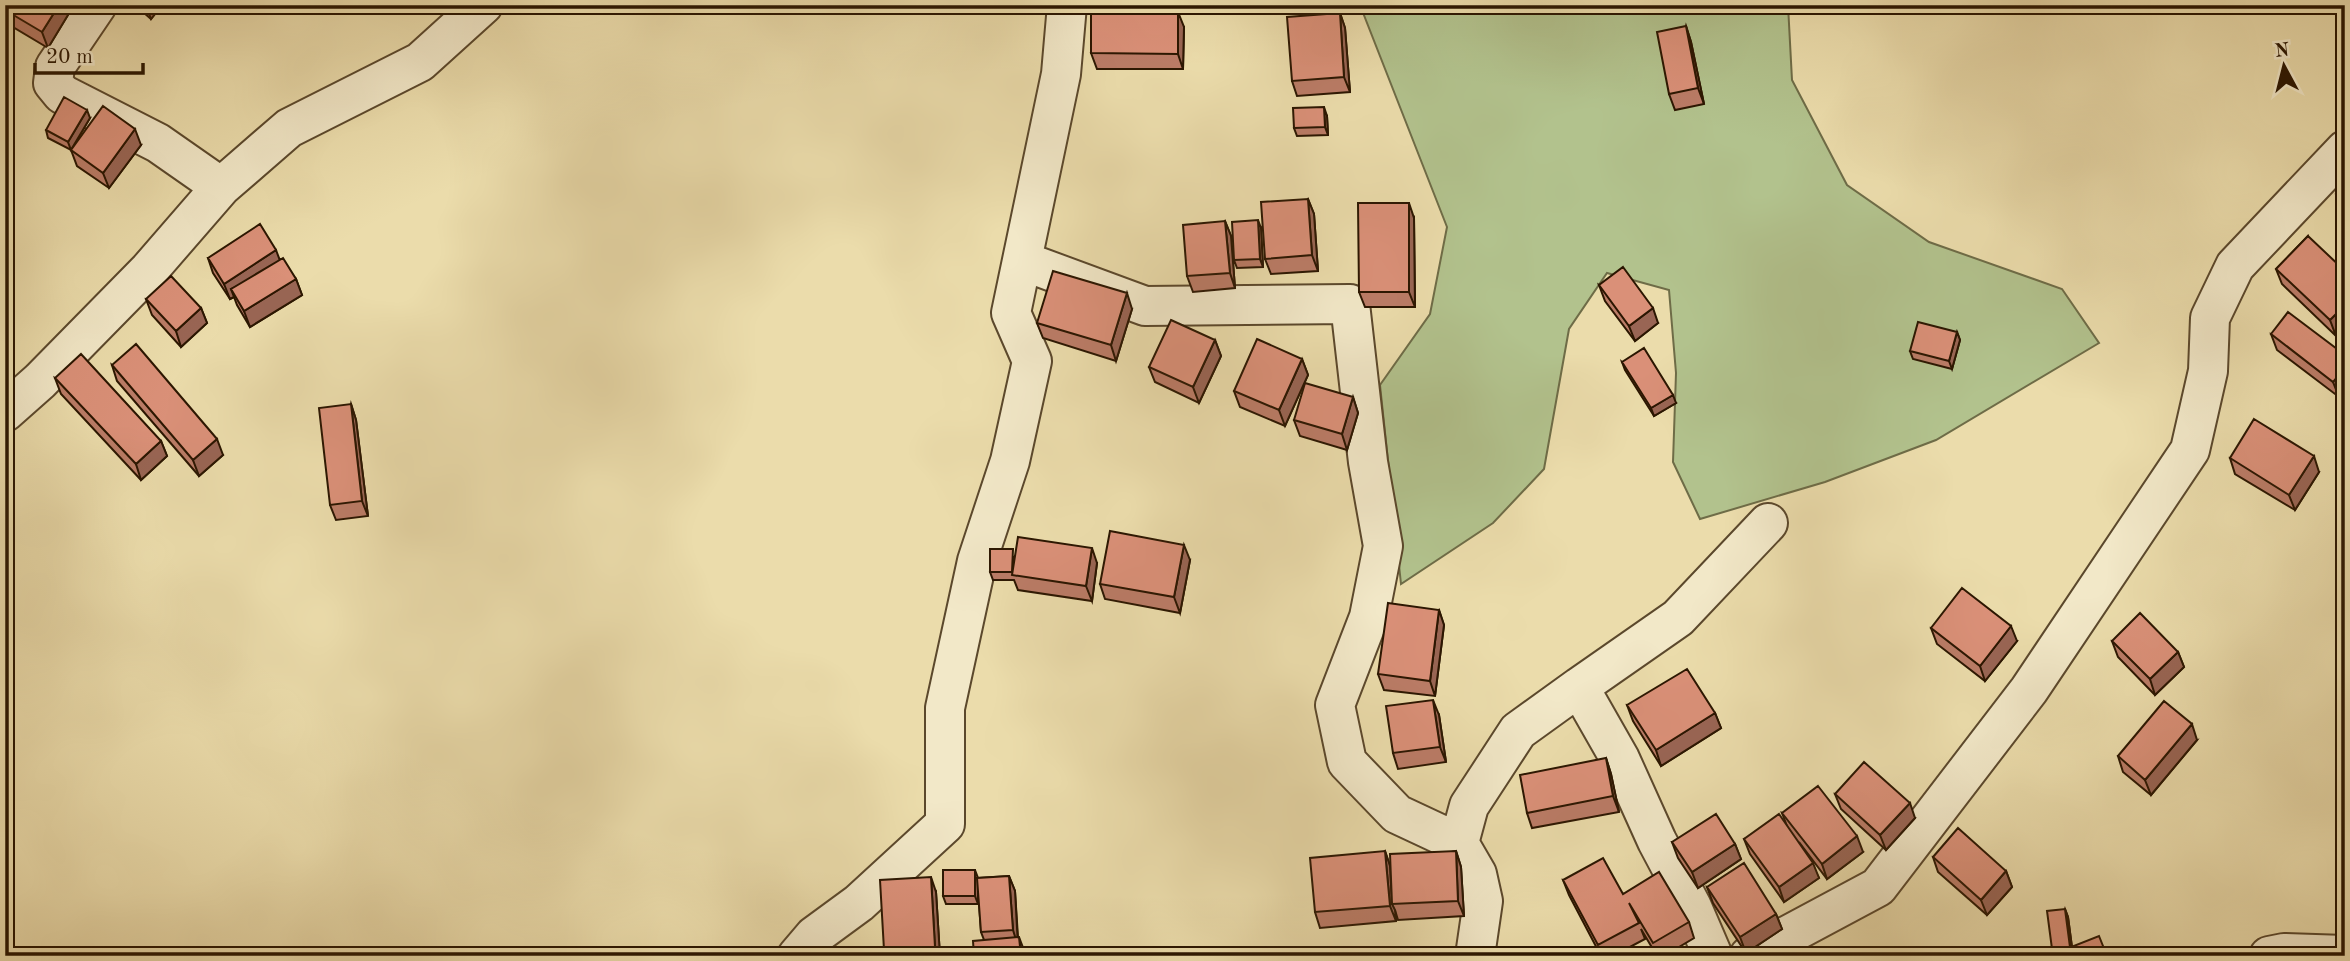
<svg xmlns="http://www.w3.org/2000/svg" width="2350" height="961" font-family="'Old Standard TT',serif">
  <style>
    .green { fill: #b2c28d; stroke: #6e6c47; stroke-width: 2 }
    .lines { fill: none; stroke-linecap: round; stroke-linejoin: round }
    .minor-casing { stroke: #5b482c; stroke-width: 42 }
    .minor { stroke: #f2e8c8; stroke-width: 38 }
    .wall { fill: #bb7c67; stroke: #2b1601; stroke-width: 2 }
    .shaded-wall { fill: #996554; stroke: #2b1601; stroke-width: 2 }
    .building { fill: #da9078; stroke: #2b1601; stroke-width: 2 }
  </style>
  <rect width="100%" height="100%" fill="#ebdcab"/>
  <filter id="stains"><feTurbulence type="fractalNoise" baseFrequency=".00286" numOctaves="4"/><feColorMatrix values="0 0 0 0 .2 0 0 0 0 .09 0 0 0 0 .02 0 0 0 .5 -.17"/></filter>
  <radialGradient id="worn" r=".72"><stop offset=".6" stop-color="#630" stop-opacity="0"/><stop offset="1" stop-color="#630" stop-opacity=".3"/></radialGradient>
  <!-- green -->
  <path class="green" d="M1360 5H1788L1792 80 1847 185 1929 242 2062 289 2099 343 1936 440 1825 482 1700 519 1673 462 1676 373 1669 290 1607 273 1569 329 1544 469 1493 523 1401 584 1380 385 1430 314 1447 227Z"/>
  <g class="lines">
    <!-- minor casing -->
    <g class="minor-casing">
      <path id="minor" d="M97 5 55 67 53 83 62 94 158 143 221 187
        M1023 261 1145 306 1350 304 1368 462 1383 546 1369 617 1335 705 1347 762 1397 814 1459 843 1469 806 1518 731 1579 687
        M5 412 40 381 149 270 221 187 289 128 420 62 483 5
        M1459 843 1477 874 1483 901 1475 956
        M797 956 814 936 859 903 945 824V708L977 561 1010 461 1032 361 1011 313 1061 74 1067 5
        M1713 956 1692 907 1657 841 1620 759 1579 687 1678 618 1768 523
        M1749 956 1878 887 2029 690 2190 450 2208 371 2210 318 2235 266 2345 150
        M2269 956 2284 953 2345 955"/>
    </g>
    <!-- minor -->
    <use href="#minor" class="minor"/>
  </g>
  <!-- wall -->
  <path class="wall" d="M5 5H74L48 48 8 24 5 15Z
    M135 5H162L151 19Z
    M1340 13 1345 28 1350 92 1297 96 1292 81Z
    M1686 26 1691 42 1704 104 1675 110 1669 94Z
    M1184 27 1183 69H1097L1091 53Z
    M1327 116 1328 135 1297 136 1294 128Z
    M90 118 71 150 48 138 46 130Z
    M141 145 109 188 77 166 71 150Z
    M2345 184V212L2342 210 2336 194Z
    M1308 199 1314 214 1318 271 1271 274 1265 259Z
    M1414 218 1415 307H1365L1359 292Z
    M1225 221 1231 236 1235 288 1193 292 1187 276Z
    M1261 228 1263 267 1237 268 1234 260Z
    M2308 236 2336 336 2282 284 2276 269Z
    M208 258 280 259 296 279 302 295 250 327 237 305 234 297 230 299 213 273Z
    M1599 285 1658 323 1635 341 1605 301Z
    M146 299 201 308 207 323 181 347 152 315Z
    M1132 309 1116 361 1043 338 1037 323Z
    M1957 332 1960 340 1952 369 1913 359 1910 351Z
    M2271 334 2345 355V390L2339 397 2277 350Z
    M1215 340 1221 356 1199 403 1155 382 1149 367Z
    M1302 359 1308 375 1285 426 1240 407 1234 391Z
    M1622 362 1676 403 1654 416 1625 370Z
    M112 365 223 455 199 476 117 381Z
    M55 378 161 441 167 456 141 480 61 394Z
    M1353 397 1358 413 1347 450 1300 436 1294 420Z
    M351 404 356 420 368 516 336 520 330 505Z
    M2230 458 2319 472 2295 510 2235 474Z
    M1015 556 1097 563 1092 601 1018 590 1014 580H993L990 572Z
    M1190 560 1180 613 1105 599 1100 584Z
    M1439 610 1444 625 1435 696 1384 690 1378 674Z
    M1931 628 2017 641 1985 681 1937 644Z
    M2112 641 2178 652 2184 667 2155 695 2118 657Z
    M1627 705 1715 713 1721 728 1661 766 1633 721Z
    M1439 715 1446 762 1398 769 1393 753Z
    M2197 740 2151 795 2123 772 2118 756Z
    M1606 758 1611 774 1619 812 1532 828 1527 813Z
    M1835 794 1915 818 1886 850 1841 809Z
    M1782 813 1863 852 1827 879 1799 842 1819 878 1784 902 1750 854 1744 839 1787 826Z
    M1672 842 1735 844 1741 859 1698 888 1678 858Z
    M1385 851 1390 866 1456 851 1461 867 1464 916 1398 920 1395 910 1396 921 1320 928 1315 912Z
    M1933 857 2006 871 2012 887 1987 915 1938 872Z
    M1009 876 1015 891 1018 937 1025 956H974L984 940 981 932 978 889V904H946L943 896 978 878Z
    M1563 880 1623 894 1689 922 1694 938 1664 956H1657L1641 929 1645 939 1613 956H1601L1569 895Z
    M1707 887 1776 914 1782 929 1746 953 1713 903Z
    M936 892 940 956H886L884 950Z
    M2065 909 2068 917 2072 947 2068 955 2055 956 2052 949Z"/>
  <!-- shaded-wall -->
  <path class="shaded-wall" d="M59 5H74L48 48 42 32Z
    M152 5H162L151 19 148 11Z
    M1178 12 1184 27 1183 69 1178 54Z
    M1340 13 1345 28 1350 92 1344 77Z
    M1686 26 1691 42 1704 104 1698 88Z
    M1324 107 1327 116 1328 135 1325 127Z
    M87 110 90 118 71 150 68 142Z
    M135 129 141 145 109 188 103 173Z
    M1308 199 1314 214 1318 271 1312 255Z
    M1409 203 1414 218 1415 307 1409 292Z
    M1258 220 1261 228 1263 267 1260 259Z
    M1225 221 1231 236 1235 288 1230 273Z
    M276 250 282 266 231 289 234 297 230 299 224 284Z
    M296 279 302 295 250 327 244 311Z
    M1127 293 1132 309 1116 361 1111 345Z
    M2345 305V326L2336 336 2330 320Z
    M201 308 207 323 181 347 176 331Z
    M1653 308 1658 323 1635 341 1629 326Z
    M1957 332 1960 340 1952 369 1949 361Z
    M1215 340 1221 356 1199 403 1193 387Z
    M1302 359 1308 375 1285 426 1279 410Z
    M2345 367V390L2339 397 2333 382Z
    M1673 395 1676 403 1654 416 1651 408Z
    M1353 397 1358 413 1347 450 1342 434Z
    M351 404 356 420 368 516 362 501Z
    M217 439 223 455 199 476 193 460Z
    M161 441 167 456 141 480 136 464Z
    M2314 456 2319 472 2295 510 2289 495Z
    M1184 545 1190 560 1180 613 1174 597Z
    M1092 548 1097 563 1092 601 1086 586Z
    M1439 610 1444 625 1435 696 1430 681Z
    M2011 626 2017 641 1985 681 1980 666Z
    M2178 652 2184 667 2155 695 2150 679Z
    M1433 700 1439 715 1446 762 1440 747Z
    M1715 713 1721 728 1661 766 1656 750Z
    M2192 724 2197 740 2151 795 2145 780Z
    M1606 758 1611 774 1619 812 1613 796Z
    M1910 803 1915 818 1886 850 1880 835Z
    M1857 836 1863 852 1827 879 1822 864Z
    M1735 844 1741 859 1698 888 1692 872Z
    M1385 851 1390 866 1392 904 1395 910 1396 921 1390 906Z
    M1456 851 1461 867 1464 916 1458 901Z
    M1813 863 1819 878 1784 902 1779 887Z
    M975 870 978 878V904L975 896Z
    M2006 871 2012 887 1987 915 1981 900Z
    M1009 876 1015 891 1018 946 1013 930Z
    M931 877 936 892 940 956H938L935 947Z
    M2065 909 2068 917 2073 955 2070 947Z
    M1776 914 1782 929 1746 953 1740 937Z
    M1019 937 1025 953V956H1021Z"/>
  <!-- building -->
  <path class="building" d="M5 5H59L42 32 5 10Z
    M141 5H152L148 11Z
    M1091 12H1178V54L1091 53Z
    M1340 13 1344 77 1292 81 1287 17Z
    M1686 26 1698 88 1669 94 1657 32Z
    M64 97 87 110 68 142 46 130Z
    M103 106 135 129 103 173 71 150Z
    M1324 107 1325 127 1294 128 1293 108Z
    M2345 184V202L2336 194Z
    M1308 199 1312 255 1265 259 1261 202Z
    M1358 203H1409V292H1359Z
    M1258 220 1260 259 1234 260 1232 222Z
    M1225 221 1230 273 1187 276 1183 225Z
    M260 224 276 250 224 284 208 258Z
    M2308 236 2345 271V305L2330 320 2276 269Z
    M283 258 296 279 244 311 231 289Z
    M1623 267 1653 308 1629 326 1599 285Z
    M1053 271 1127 293 1111 345 1037 323Z
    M171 276 201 308 176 331 146 299Z
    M2288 312 2345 355V367L2333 382 2271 334Z
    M1171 320 1215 340 1193 387 1149 367Z
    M1918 322 1957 332 1949 361 1910 351Z
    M1257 339 1302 359 1279 410 1234 391Z
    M136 344 217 439 193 460 112 365Z
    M1644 348 1673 395 1651 408 1622 362Z
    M81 354 161 441 136 464 55 378Z
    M1305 383 1353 397 1342 434 1294 420Z
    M351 404 362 501 330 505 319 408Z
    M2254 419 2314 456 2289 495 2230 458Z
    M1110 531 1184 545 1174 597 1100 584Z
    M1018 537 1092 548 1086 586 1012 575Z
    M990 549H1013L1012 572H990Z
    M1962 588 2011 626 1980 666 1931 628Z
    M1388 603 1439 610 1430 681 1378 674Z
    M2140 613 2178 652 2150 679 2112 641Z
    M1687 669 1715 713 1656 750 1627 705Z
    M1433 700 1440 747 1393 753 1386 706Z
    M2164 701 2192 724 2145 780 2118 756Z
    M1606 758 1613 796 1527 813 1520 775Z
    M1864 762 1910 803 1880 835 1835 794Z
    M1818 786 1857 836 1822 864 1782 813Z
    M1716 814 1735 844 1692 872 1672 842Z
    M1779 814 1813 863 1779 887 1744 839Z
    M1958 828 2006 871 1981 900 1933 857Z
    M1385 851 1390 906 1315 912 1310 858Z
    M1456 851 1458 901 1392 904 1390 854Z
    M1603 858 1623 894 1659 872 1689 922 1653 943 1629 903 1639 923 1598 945 1563 880Z
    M1744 863 1776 914 1740 937 1707 887Z
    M943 870H975V896H943Z
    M1009 876 1013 930 981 932 977 878Z
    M931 877 935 947 884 950 880 880Z
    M2065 909 2070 947 2052 949 2047 911Z
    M2099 936 2107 956H2069L2066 949Z
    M1019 937 1021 956H974L973 941Z"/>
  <!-- margin -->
  <rect width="2350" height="961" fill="none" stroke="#ebdcab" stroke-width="28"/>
  <rect x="7" y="7" width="2336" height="947" fill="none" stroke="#2b1601" stroke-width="3.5"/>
  <rect x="14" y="14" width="2322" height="933" fill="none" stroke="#2b1601" stroke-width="2"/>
  <!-- north arrow -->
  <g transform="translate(2284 66) rotate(353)" stroke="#f2e8c8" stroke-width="5" paint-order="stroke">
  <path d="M0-5L12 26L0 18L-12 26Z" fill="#2b1601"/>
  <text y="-10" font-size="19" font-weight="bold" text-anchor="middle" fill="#2b1601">N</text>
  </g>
  <!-- scale -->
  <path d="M35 63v10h108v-10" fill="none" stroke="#2b1601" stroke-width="3.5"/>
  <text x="46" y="63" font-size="21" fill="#2b1601" stroke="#f2e8c8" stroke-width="5" paint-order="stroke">20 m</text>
  <rect width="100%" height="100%" filter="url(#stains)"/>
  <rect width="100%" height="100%" fill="url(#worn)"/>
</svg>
